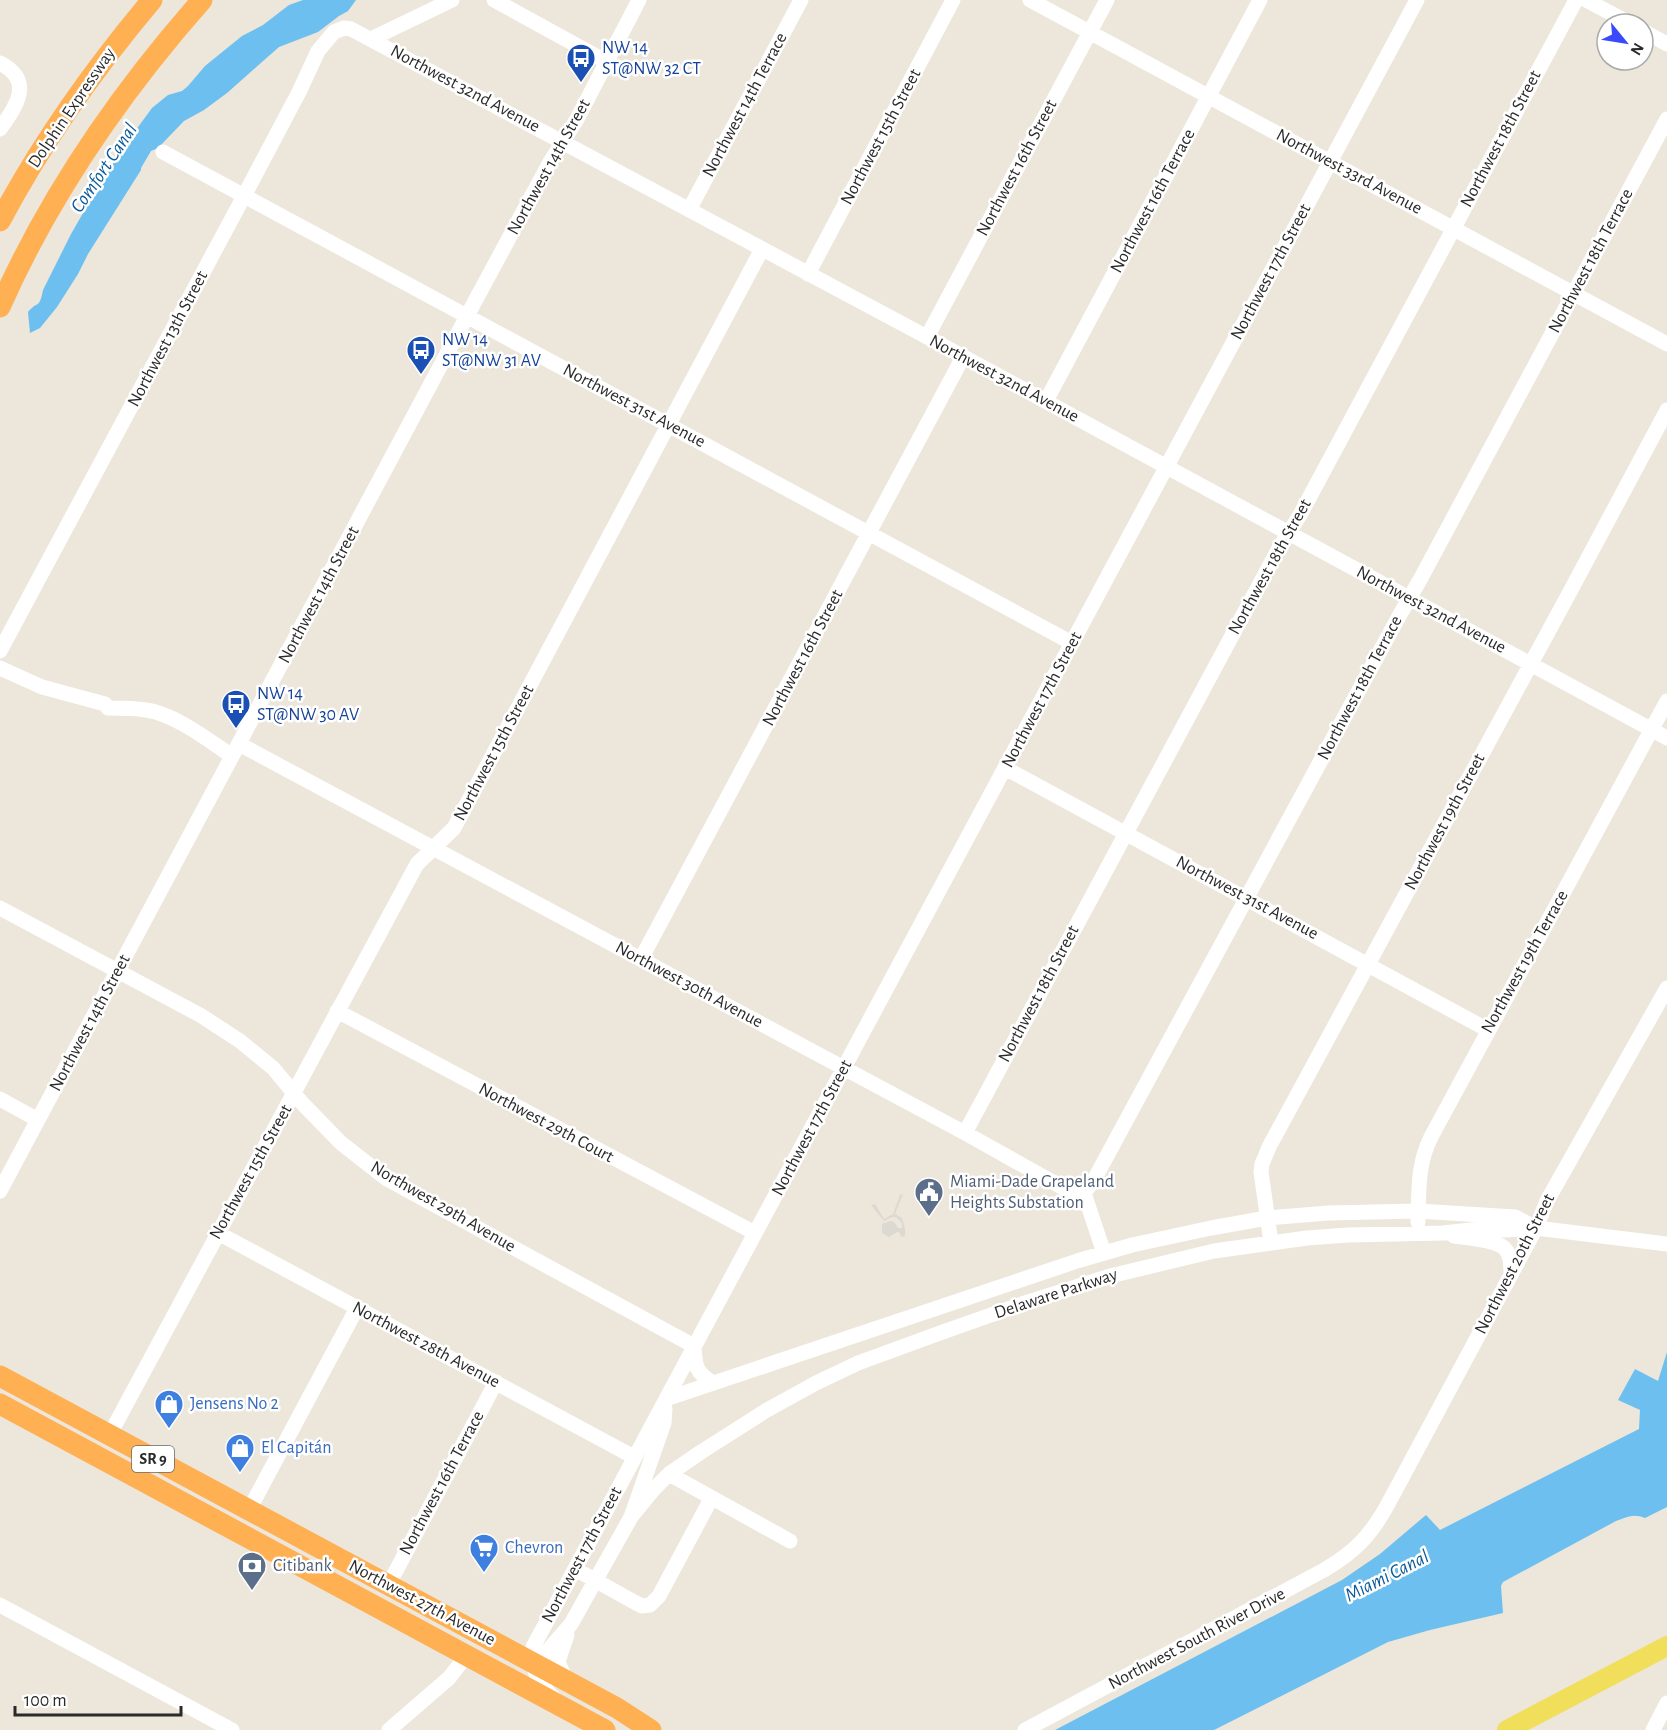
<svg xmlns="http://www.w3.org/2000/svg" width="1667" height="1730" font-family="'Alegreya Sans',sans-serif">
  <style>
    .plaza { fill: #dcd9d2 }
    .water { fill: #6dbfef }
    .lines { fill: none; stroke-linecap: round; stroke-linejoin: round }
    .minor { stroke: #fff; stroke-width: 15 }
    .major { stroke: #f1de5b; stroke-width: 20 }
    .highway { stroke: #ffb053; stroke-width: 21 }
    .labels { text-anchor: middle; dominant-baseline: central; stroke-width: 5; stroke-linejoin: round; paint-order: stroke }
    .shield { fill: #fff; stroke: #6a6a6a; stroke-width: 1.5 }
    .shield-label { font-size: 16px; font-weight: bold; fill: #2a2a2a }
    .transit-label { font-size: 18px; fill: #164399; stroke: #fff; text-anchor: start }
    .street-label { font-size: 18px; fill: #2a2a2a; stroke: #fff }
    .service-label { font-size: 18px; fill: #4e5e75; stroke: #fff; text-anchor: start }
    .shop-label { font-size: 18px; fill: #366cbe; stroke: #fff; text-anchor: start }
    .water-label { font-size: 20px; font-style: italic; fill: #0c5b9b; stroke: #fff }
  </style>
  <rect width="100%" height="100%" fill="#ece6db"/>
  <!-- plaza -->
  <path class="plaza" d="M903 1194 895 1214 902 1218 905 1229V1236L901 1237 900 1233 897 1232 889 1237 882 1233V1224L890 1221 894 1222 898 1228H902V1223L896 1217H892L884 1221 871 1205 875 1204 884 1219 893 1214 900 1195Z"/>
  <!-- water -->
  <path class="water" d="M303 0H356L348 11 339 16 318 32 279 47 227 93 204 110 184 121 158 148 151 151 141 168V170L88 254 78 274 57 307 40 328 30 333 28 312C38 300 39 310 43 290L71 234 90 201 122 149 152 108 168 95 182 91 188 86 205 66 242 36 263 25 289 5Z
    M1667 1352V1507L1645 1518C1634 1513 1626 1517 1616 1521L1503 1582 1501 1586 1503 1613 1430 1630 1388 1642 1214 1730H1055L1342 1580 1380 1554 1426 1515 1440 1530 1639 1429 1640 1410 1618 1400 1635 1369 1658 1381Z"/>
  <g class="lines">
    <!-- minor -->
    <path class="minor" d="M494 0 607 62
      M1030 0 1667 344
      M1586 0 1631 24
      M1643 31 1667 44
      M371 39 452 0
      M0 63C34 81 17 105 0 129
      M163 152 1072 643
      M689 210 801 0
      M808 274 953 0
      M927 337 1107 0
      M1046 401 1260 0
      M0 651 244 196 299 92 318 51 334 32 344 28 351 29 927 337 1667 738
      M0 668 42 687 105 704 108 708C121 708 134 708 146 710 175 714 208 740 232 756
      M239 744 965 1133 1067 1190 1073 1193H1084
      M1005 768 1488 1030
      M0 908 200 1015 240 1041 273 1068 303 1104 341 1143 387 1179 694 1346
      M641 959 963 357
      M337 1011 755 1233
      M0 1099 38 1120
      M965 1133 1279 548 1300 515 1576 0
      M0 1191 467 316 550 162 577 119 639 0
      M1084 1193 1094 1180 1101 1167 1398 618 1421 578 1667 119
      M1084 1193 1104 1253
      M1418 1222C1419 1192 1417 1165 1431 1137L1667 701
      M218 1233 634 1457
      M1454 1236C1467 1238 1499 1240 1506 1250 1511 1256 1511 1266 1511 1274
      M1271 1243 1261 1172 1262 1164 1269 1147 1572 588 1667 410
      M694 1346C695 1365 695 1372 713 1383
      M666 1399 1077 1261 1132 1245 1211 1228 1267 1218 1328 1213 1418 1211 1515 1217 1536 1228
      M109 1436 417 864 454 828 762 249
      M669 1474 790 1541
      M249 1510 357 1308
      M631 1517 653 1490 669 1474 701 1452 767 1410 816 1383 858 1363 940 1333 1022 1304 1110 1276 1214 1251 1307 1238 1348 1235 1443 1233 1480 1229 1506 1230 1536 1228 1667 1244
      M575 1569 636 1603 642 1606 650 1605 659 1596 711 1499
      M389 1584 496 1382
      M0 1605 232 1730
      M532 1663 544 1655 571 1624 631 1517 664 1423 665 1408
      M564 1680 562 1671 558 1662 567 1635
      M555 1699C540 1685 529 1668 533 1647L1417 0
      M389 1730 449 1678 466 1656
      M1025 1730 1324 1570C1355 1552 1371 1535 1388 1504L1536 1228 1547 1201 1667 988
      M1653 1730 1667 1703"/>
    <!-- major -->
    <path class="major" d="M1507 1730 1667 1646"/>
    <!-- highway -->
    <path class="highway" d="M0 221C42 142 94 69 152 0
      M0 307C50 194 120 93 202 0
      M0 1376 617 1708 651 1730
      M0 1404 605 1730"/>
  </g>
  <!-- icons -->
  <defs>
    <g id="bus-pin" transform="scale(1.5)"><path d="M0 17L-7.5 6A9.5 9.5 0 1 1 7.5 6Z" fill="#1a4fb4" stroke="#fff"/><path d="M-5-6H5V4H4V6H2V4H-2V6H-4V4H-5ZM-3.5-4V0h7V-4ZM-3.5 1.2v1.5H-2V1.2ZM2 1.2v1.5H3.5V1.2Z" fill="#fff"/></g>
    <g id="civic-pin" transform="scale(1.5)"><path d="M0 17L-7.5 6A9.5 9.5 0 1 1 7.5 6Z" fill="#5c6f8a" stroke="#fff"/><path d="M-.6-6.5H3V-4.5H.6V-3L4-1V1h2V6H-6V1h2V-1L-.6-3ZM-1.2 2.5V6h2.4V2.5Z" fill="#fff"/></g>
    <g id="shop-pin" transform="scale(1.5)"><path d="M0 17L-7.5 6A9.5 9.5 0 1 1 7.5 6Z" fill="#3f7fe0" stroke="#fff"/><path d="M-5-2.5h2.3a2.7 3.5 0 0 1 5.4 0H5L5.5 6h-11ZM-1.5-2.5h3a1.5 2.3 0 0 0-3 0Z" fill="#fff"/></g>
    <g id="supermarket-pin" transform="scale(1.5)"><path d="M0 17L-7.5 6A9.5 9.5 0 1 1 7.5 6Z" fill="#3f7fe0" stroke="#fff"/><path d="M-6-5.5h2.5l.6 2H6L4.5 2H-2.5L-4.4-4H-6ZM-1.5 3.2a1.3 1.3 0 1 0 .1 0ZM3 3.2a1.3 1.3 0 1 0 .1 0Z" fill="#fff"/></g>
    <g id="bank-pin" transform="scale(1.5)"><path d="M0 17L-7.5 6A9.5 9.5 0 1 1 7.5 6Z" fill="#5c6f8a" stroke="#fff"/><path d="M-6-4H6V4H-6ZM0-2.3a2.3 2.3 0 1 0 0 4.6a2.3 2.3 0 1 0 0-4.6Z" fill="#fff"/></g>
  </defs>
  <g fill-rule="evenodd">
    <use href="#bus-pin" x="581" y="58"/>
    <use href="#bus-pin" x="421" y="350"/>
    <use href="#bus-pin" x="236" y="704"/>
    <use href="#civic-pin" x="929" y="1192"/>
    <use href="#shop-pin" x="169" y="1404"/>
    <use href="#shop-pin" x="240" y="1448"/>
    <use href="#supermarket-pin" x="484" y="1548"/>
    <use href="#bank-pin" x="252" y="1566"/>
  </g>
  <g class="labels">
    <!-- shield labels -->
    <rect class="shield" x="132" y="1446" width="42" height="26" rx="4.5"/>
    <g class="shield-label">
      <text x="153" y="1459">SR 9</text>
    </g>
    <!-- transit labels -->
    <g class="transit-label">
      <text x="602" y="48">NW 14<tspan x="602" dy="21">ST@NW 32 CT</tspan></text>
      <text x="442" y="340">NW 14<tspan x="442" dy="21">ST@NW 31 AV</tspan></text>
      <text x="257" y="694">NW 14<tspan x="257" dy="21">ST@NW 30 AV</tspan></text>
    </g>
    <!-- street labels -->
    <g class="street-label">
      <text transform="translate(465 89) rotate(28)">Northwest 32nd Avenue</text>
      <text transform="translate(745 105) rotate(-62)">Northwest 14th Terrace</text>
      <text transform="translate(72 108) rotate(-56)">Dolphin Expressway</text>
      <text transform="translate(881 137) rotate(-62)">Northwest 15th Street</text>
      <text transform="translate(1501 139) rotate(-62)">Northwest 18th Street</text>
      <text transform="translate(549 167) rotate(-61)">Northwest 14th Street</text>
      <text transform="translate(1017 168) rotate(-62)">Northwest 16th Street</text>
      <text transform="translate(1349 172) rotate(28)">Northwest 33rd Avenue</text>
      <text transform="translate(1153 201) rotate(-62)">Northwest 16th Terrace</text>
      <text transform="translate(1591 261) rotate(-62)">Northwest 18th Terrace</text>
      <text transform="translate(1271 272) rotate(-62)">Northwest 17th Street</text>
      <text transform="translate(168 339) rotate(-62)">Northwest 13th Street</text>
      <text transform="translate(1004 379) rotate(28)">Northwest 32nd Avenue</text>
      <text transform="translate(634 406) rotate(28)">Northwest 31st Avenue</text>
      <text transform="translate(1270 567) rotate(-61)">Northwest 18th Street</text>
      <text transform="translate(319 595) rotate(-62)">Northwest 14th Street</text>
      <text transform="translate(1431 610) rotate(28)">Northwest 32nd Avenue</text>
      <text transform="translate(803 658) rotate(-62)">Northwest 16th Street</text>
      <text transform="translate(1360 688) rotate(-62)">Northwest 18th Terrace</text>
      <text transform="translate(1042 700) rotate(-62)">Northwest 17th Street</text>
      <text transform="translate(494 753) rotate(-62)">Northwest 15th Street</text>
      <text transform="translate(1445 822) rotate(-62)">Northwest 19th Street</text>
      <text transform="translate(1247 898) rotate(28)">Northwest 31st Avenue</text>
      <text transform="translate(1525 962) rotate(-61)">Northwest 19th Terrace</text>
      <text transform="translate(689 985) rotate(28)">Northwest 30th Avenue</text>
      <text transform="translate(1039 994) rotate(-62)">Northwest 18th Street</text>
      <text transform="translate(90 1023) rotate(-62)">Northwest 14th Street</text>
      <text transform="translate(546 1123) rotate(28)">Northwest 29th Court</text>
      <text transform="translate(812 1128) rotate(-62)">Northwest 17th Street</text>
      <text transform="translate(251 1172) rotate(-61)">Northwest 15th Street</text>
      <text transform="translate(443 1207) rotate(30)">Northwest 29th Avenue</text>
      <text transform="translate(1515 1264) rotate(-63)">Northwest 20th Street</text>
      <text transform="translate(1056 1294) rotate(-18)">Delaware Parkway</text>
      <text transform="translate(426 1345) rotate(28)">Northwest 28th Avenue</text>
      <text transform="translate(442 1483) rotate(-62)">Northwest 16th Terrace</text>
      <text transform="translate(582 1555) rotate(-62)">Northwest 17th Street</text>
      <text transform="translate(422 1603) rotate(28)">Northwest 27th Avenue</text>
      <text transform="translate(1197 1639) rotate(-28)">Northwest South River Drive</text>
    </g>
    <!-- service labels -->
    <g class="service-label">
      <text x="950" y="1182">Miami-Dade Grapeland<tspan x="950" dy="21">Heights Substation</tspan></text>
      <text x="273" y="1566">Citibank</text>
    </g>
    <!-- shop labels -->
    <g class="shop-label">
      <text x="190" y="1404">Jensens No 2</text>
      <text x="261" y="1448">El Capitán</text>
      <text x="505" y="1548">Chevron</text>
    </g>
    <!-- water labels -->
    <g class="water-label">
      <text transform="translate(104 168) rotate(-56)">Comfort Canal</text>
      <text transform="translate(1387 1576) rotate(-27)">Miami Canal</text>
    </g>
  </g>
  <!-- north arrow -->
  <g transform="translate(1625 42) rotate(120)"><circle r="28" fill="#ffffff" stroke="#aaaaaa" stroke-width="1.5"/>
  <path d="M0-4.5L10 22L0 15L-10 22Z" fill="#3949fb"/>
  <text y="-9" font-size="16" font-weight="bold" text-anchor="middle" fill="#2a2a2a">N</text>
  </g>
  <!-- scale -->
  <path d="M15 1706v9h166v-9" fill="none" stroke="#2a2a2a" stroke-width="3"/>
  <text x="24" y="1706" font-size="18" fill="#2a2a2a" stroke="#ffffff" stroke-width="4.5" paint-order="stroke">100 m</text>
</svg>
